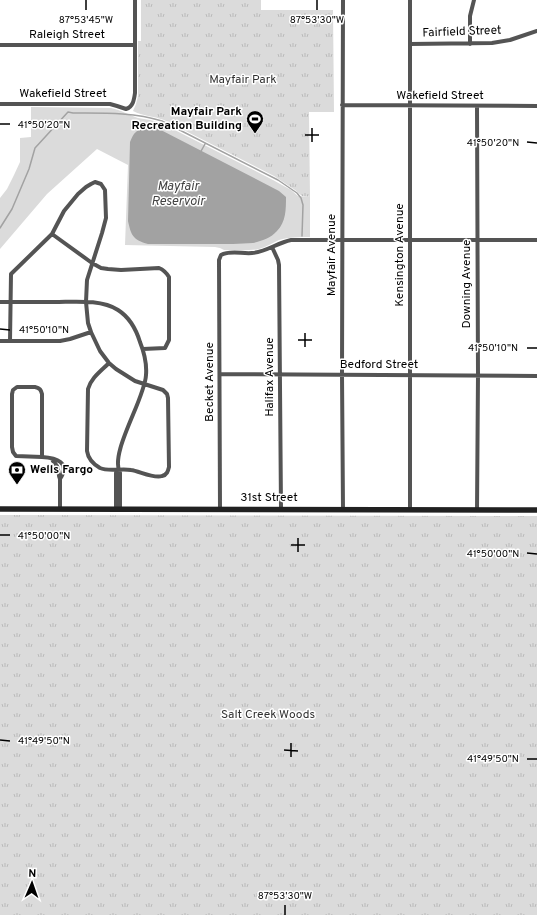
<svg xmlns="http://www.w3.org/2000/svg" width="537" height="915" font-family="Overpass,sans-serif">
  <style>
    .green { fill: #dbdbdb }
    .park { fill: url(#park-tufts) }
    .water { fill: #a2a2a2 }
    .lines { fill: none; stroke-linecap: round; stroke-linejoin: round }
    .stream { stroke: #a2a2a2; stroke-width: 1.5 }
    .minor { stroke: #545454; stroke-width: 4 }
    .secondary { stroke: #212121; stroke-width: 5.5 }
    .ticks { fill: none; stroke: #000; stroke-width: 1.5 }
    .labels { text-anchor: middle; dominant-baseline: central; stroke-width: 3; stroke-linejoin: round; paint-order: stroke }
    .street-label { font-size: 12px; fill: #000; stroke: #fff }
    .park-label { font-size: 12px; fill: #323232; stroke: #fff }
    .poi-label { font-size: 12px; font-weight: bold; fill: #000; stroke: #fff; text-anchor: end }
    .water-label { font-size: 13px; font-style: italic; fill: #434343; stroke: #fff }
    .ticks-label { font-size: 10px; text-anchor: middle; fill: #000; stroke: #fff; stroke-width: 3; stroke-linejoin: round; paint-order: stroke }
  </style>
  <defs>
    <pattern id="park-tufts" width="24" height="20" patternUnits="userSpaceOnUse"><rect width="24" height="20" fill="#dbdbdb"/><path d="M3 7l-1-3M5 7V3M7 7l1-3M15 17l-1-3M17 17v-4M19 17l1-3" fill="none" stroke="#bababa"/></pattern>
  </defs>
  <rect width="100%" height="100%" fill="#fff"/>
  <!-- green -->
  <path class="green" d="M31 107 111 108C121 110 129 115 138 118 142 119 146 119 150 120 156 121 160 123 165 125L273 180 291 190 298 196 310 197V237C299 237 289 237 279 240 272 243 266 247 259 249 248 251 235 250 224 250L220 248 215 247 125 245 128 165 97 149 47 194 0 249V198L7 189 14 175 20 162V138L31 137Z"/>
  <!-- park -->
  <path class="park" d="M141 0H261V10H333L334 112H309L310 197 302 196 295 190 274 176 164 120C153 116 143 116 133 111L136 104 138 96V41H141Z
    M0 515 537 516V915H0Z"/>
  <!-- water -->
  <path class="water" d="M146 126 157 128 279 191 286 197C286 209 286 222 277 231 271 238 261 241 253 243 240 244 226 244 213 244 191 244 170 244 148 244 133 240 131 235 128 221L130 142C134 132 136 131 146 126Z"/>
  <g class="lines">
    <!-- stream -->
    <path class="stream" d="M200 153 205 144
      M0 228 12 209 29 169 35 148 68 112 73 113C103 113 134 112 162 121L278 180 297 193 301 198 303 205 302 236"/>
    <!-- minor -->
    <path class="minor" d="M343 0 342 375 343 509
      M410 0V509
      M410 44 492 43 510 40 537 31
      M470 44V16L474 0
      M0 45H134
      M0 104H110L117 106 126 109C133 107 134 100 135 93V0
      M342 105 537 106
      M52 234 92 263 101 268 108 269 121 270 159 268C164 270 166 272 169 277V340L165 348 143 349
      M272 247 278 260 279 265 281 509
      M0 302C18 302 37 302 55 302 74 302 101 299 118 310 129 317 136 329 140 342 144 352 147 363 146 375 145 399 109 453 120 473V509
      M0 341H60L70 339 91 332
      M10 341 11 274 52 234 64 211 78 194 86 187 91 184 95 182 101 184 105 190 106 218 102 233 87 280 86 302 88 323 91 332 100 351 109 363 116 369 135 381 163 390 167 394 168 398 169 467C168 471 167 475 162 476 154 479 139 471 131 470 121 468 109 472 100 468 93 464 88 458 87 451L88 389C91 378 101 371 109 363
      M220 374 537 376
      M17 387H35C40 388 41 390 42 394V457L16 456 13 452 12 447V394L13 390Z
      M42 457C56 458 71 462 60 479
      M52 459C53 462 55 463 57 466 59 470 58 475 60 479V509
      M116 509V473L118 469
      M220 509 219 260 221 255C230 250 242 254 252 253 266 252 277 243 291 240H537
      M477 510 478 375 477 106"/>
    <!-- secondary -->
    <path class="secondary" d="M0 509 537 510"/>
  </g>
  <!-- ticks -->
  <path class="ticks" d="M86 10V0M317 10V0M0 124H10M305 135H319M312 142V128M527 142 537 143M0 329 10 330M298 340H312M305 347V333M527 348H537M0 535H10M291 545H305M298 552V538M527 553 537 554M0 740 10 741M284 750 298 751M291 757V743M527 759H537M285 915V905"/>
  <!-- icons -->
  <defs>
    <g id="stadium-pin" transform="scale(0.9)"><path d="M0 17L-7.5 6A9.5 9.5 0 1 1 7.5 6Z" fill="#000" stroke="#fff"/><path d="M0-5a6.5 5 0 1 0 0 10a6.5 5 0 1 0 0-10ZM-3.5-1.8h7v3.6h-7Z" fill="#fff"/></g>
    <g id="bank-pin" transform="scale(0.9)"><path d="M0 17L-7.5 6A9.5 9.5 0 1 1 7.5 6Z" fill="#000" stroke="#fff"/><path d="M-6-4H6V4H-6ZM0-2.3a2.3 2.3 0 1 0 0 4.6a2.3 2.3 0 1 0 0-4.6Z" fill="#fff"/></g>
  </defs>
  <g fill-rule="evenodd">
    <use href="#stadium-pin" x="255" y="119"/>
    <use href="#bank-pin" x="17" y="470"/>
  </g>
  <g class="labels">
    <!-- street labels -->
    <g class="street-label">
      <text transform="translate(462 32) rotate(-2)">Fairfield Street</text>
      <text x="67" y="35">Raleigh Street</text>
      <text x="63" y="94">Wakefield Street</text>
      <text x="440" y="96">Wakefield Street</text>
      <text transform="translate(332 255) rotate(-90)">Mayfair Avenue</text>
      <text transform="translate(400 255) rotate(-90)">Kensington Avenue</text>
      <text transform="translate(467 284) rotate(-90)">Downing Avenue</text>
      <text x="379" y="365">Bedford Street</text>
      <text transform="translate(270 377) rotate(-90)">Halifax Avenue</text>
      <text transform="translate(210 382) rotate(-90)">Becket Avenue</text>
      <text x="269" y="498">31st Street</text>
    </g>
    <!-- park labels -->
    <g class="park-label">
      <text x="243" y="80">Mayfair Park</text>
      <text x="268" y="715">Salt Creek Woods</text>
    </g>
    <!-- poi labels -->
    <g class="poi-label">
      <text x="242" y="112">Mayfair Park<tspan x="242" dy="14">Recreation Building</tspan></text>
      <text x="30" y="470" text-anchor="start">Wells Fargo</text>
    </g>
    <!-- water labels -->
    <g class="water-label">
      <text x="178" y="187">Mayfair<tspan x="178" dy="15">Reservoir</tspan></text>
    </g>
  </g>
  <g class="ticks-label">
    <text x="86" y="23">87°53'45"W</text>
    <text x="317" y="23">87°53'30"W</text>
    <text x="44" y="128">41°50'20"N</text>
    <text x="493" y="146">41°50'20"N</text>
    <text x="44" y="333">41°50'10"N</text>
    <text x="493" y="351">41°50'10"N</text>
    <text x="44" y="539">41°50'00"N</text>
    <text x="493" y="557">41°50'00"N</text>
    <text x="44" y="744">41°49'50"N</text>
    <text x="493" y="762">41°49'50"N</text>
    <text x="285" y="899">87°53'30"W</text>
  </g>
  <!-- north arrow -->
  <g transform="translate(32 883) rotate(2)" stroke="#ffffff" stroke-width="3" paint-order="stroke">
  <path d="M0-3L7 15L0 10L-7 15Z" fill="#000000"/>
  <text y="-6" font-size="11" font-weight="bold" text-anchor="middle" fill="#000000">N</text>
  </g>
</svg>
